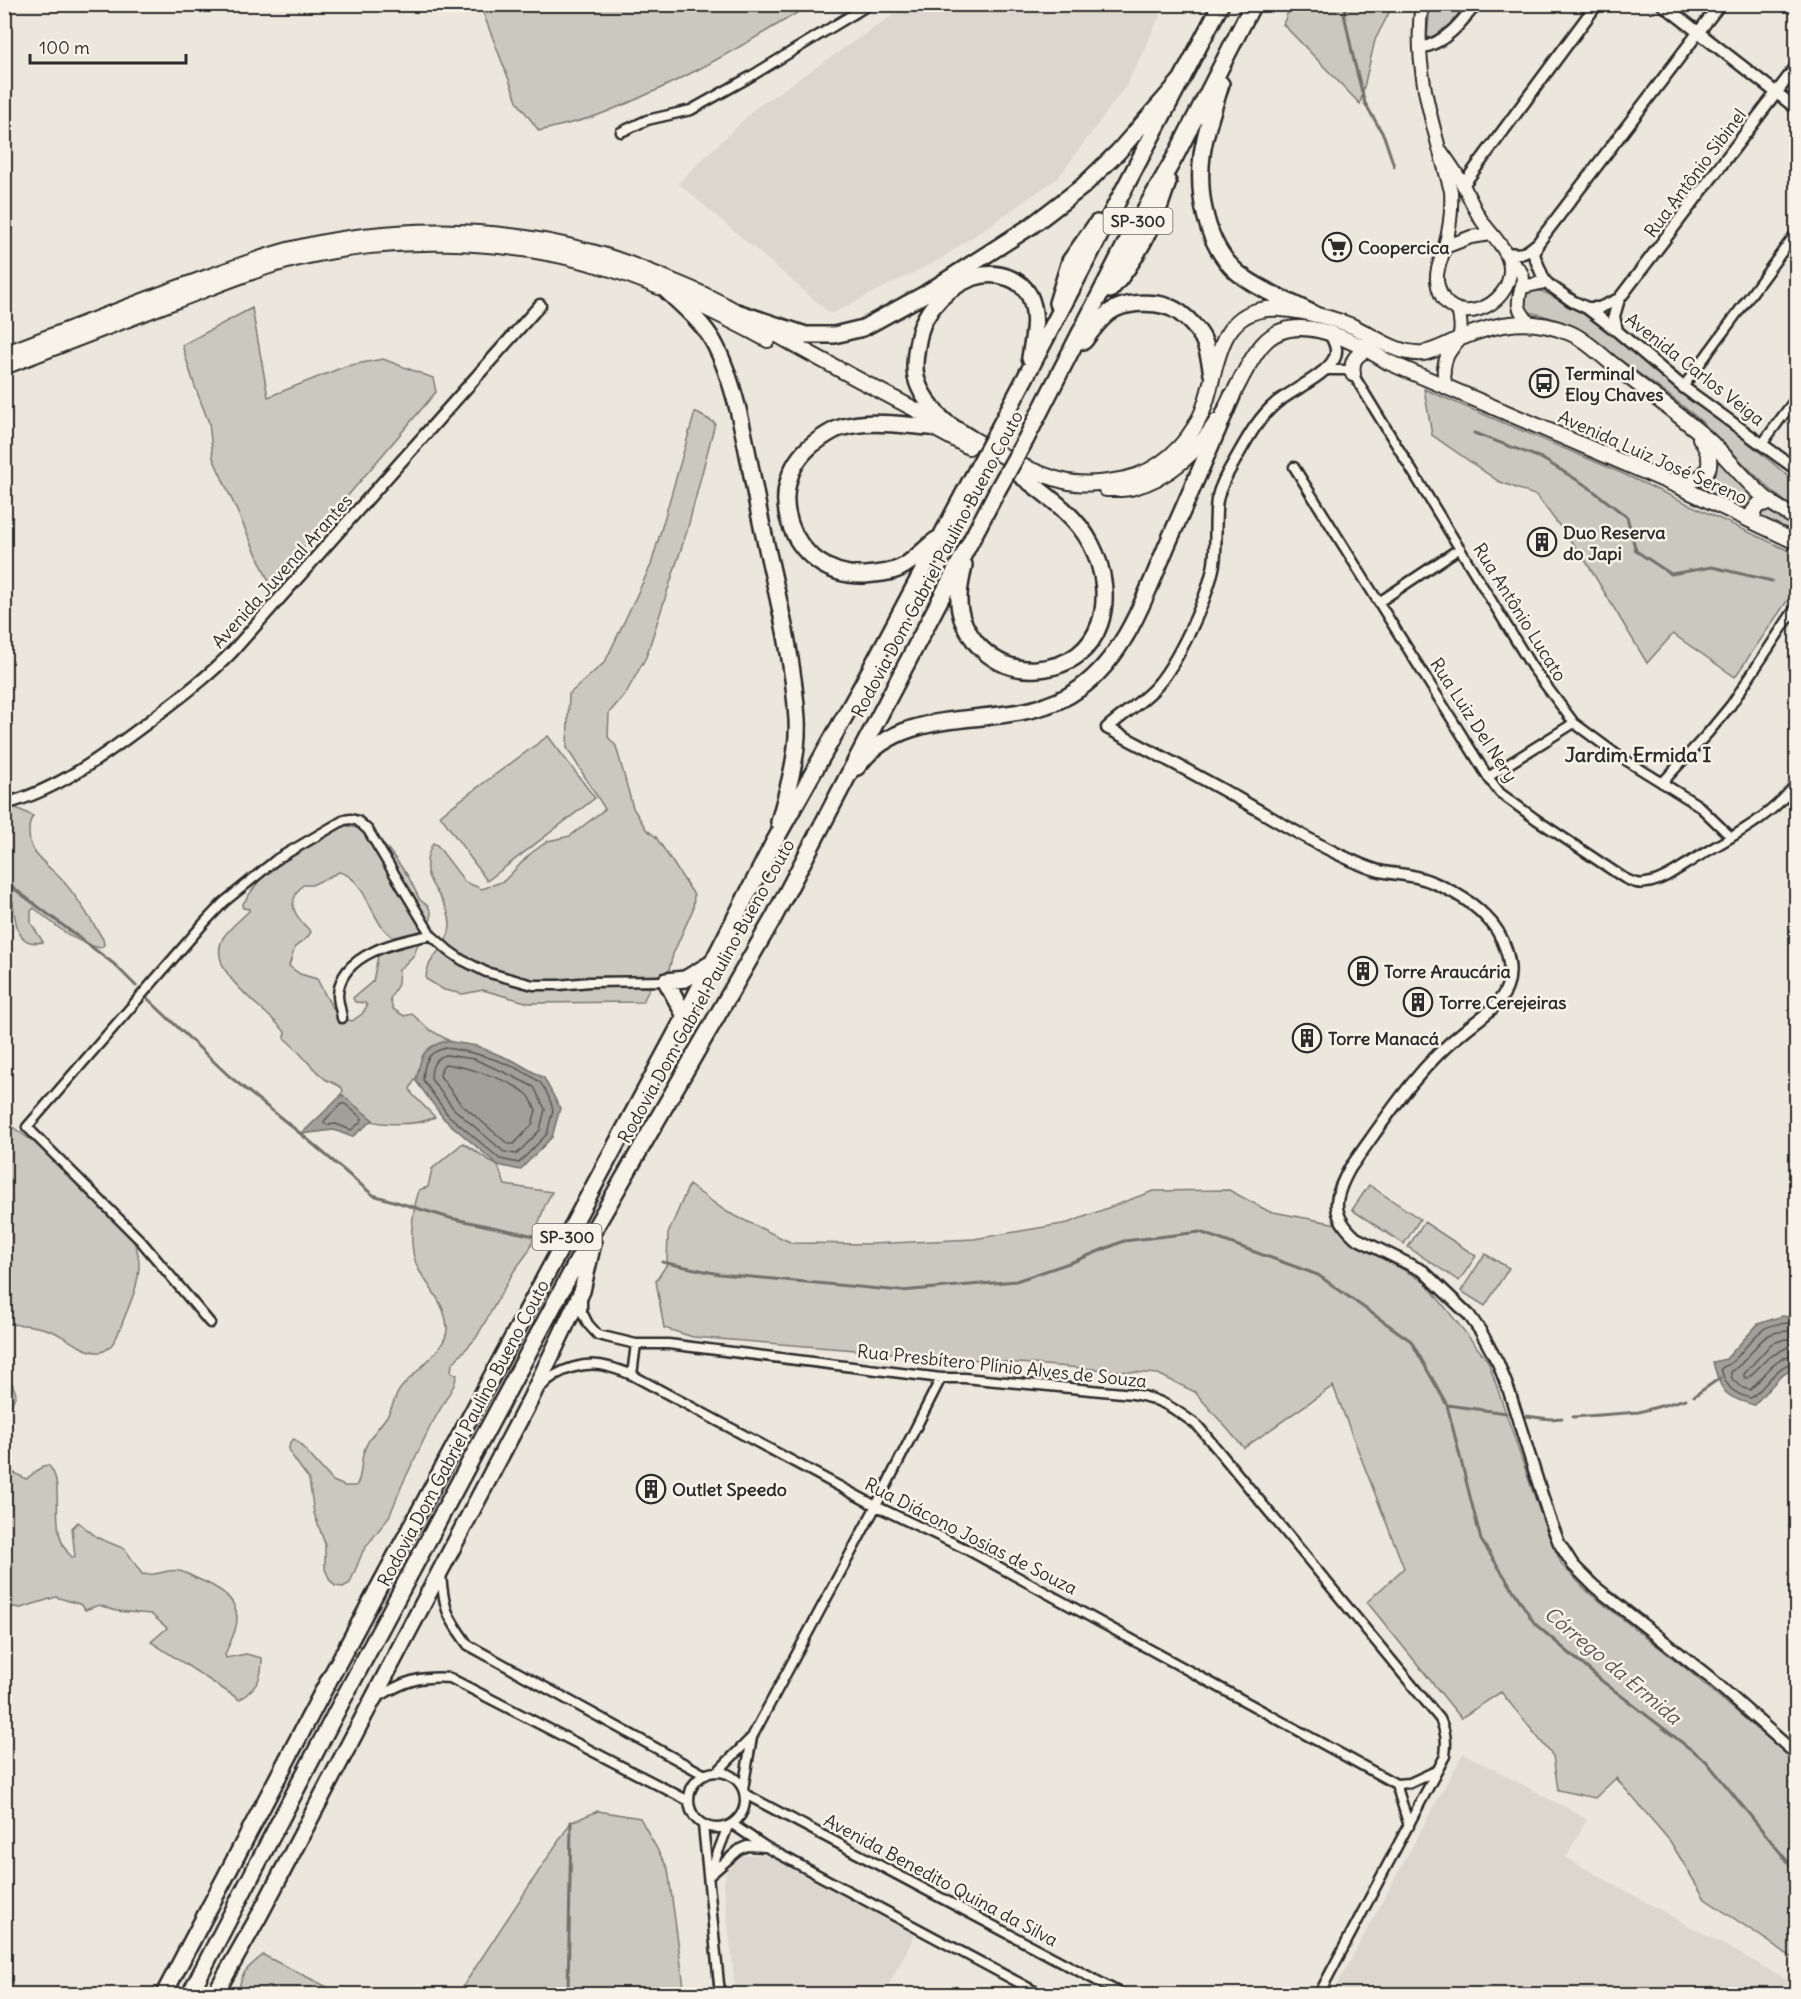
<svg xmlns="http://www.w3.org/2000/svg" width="1801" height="1999" font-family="Delius,sans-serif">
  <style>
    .built { fill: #dbd7ce }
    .green { fill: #cbc8bf; stroke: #7b7a75; stroke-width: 1.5; fill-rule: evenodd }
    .water { fill: #a29f98; stroke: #72716c; stroke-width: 1.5 }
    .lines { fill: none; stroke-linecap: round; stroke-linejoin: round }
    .shore { stroke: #5b5957; stroke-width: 1.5 }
    .stream { stroke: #72716c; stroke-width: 3 }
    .minor-casing { stroke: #2b2b2b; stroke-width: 13 }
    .tertiary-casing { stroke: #2b2b2b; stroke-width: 15 }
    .secondary-casing { stroke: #2b2b2b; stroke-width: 16 }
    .primary-casing { stroke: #2b2b2b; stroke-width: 18 }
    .motorway-casing { stroke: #2b2b2b; stroke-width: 20 }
    .minor { stroke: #f7f3e8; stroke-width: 8 }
    .tertiary { stroke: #f7f3e8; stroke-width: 10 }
    .secondary { stroke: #f7f3e8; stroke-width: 12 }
    .primary { stroke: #f7f3e8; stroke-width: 14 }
    .motorway { stroke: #f7f3e8; stroke-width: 15 }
    .motorway-bridge-casing { stroke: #2b2b2b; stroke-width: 20; stroke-linecap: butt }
    .motorway-bridge { stroke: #f7f3e8; stroke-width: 15 }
    .labels { text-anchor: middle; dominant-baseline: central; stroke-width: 5; stroke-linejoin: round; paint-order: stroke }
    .shield { fill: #f7f3e8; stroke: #686764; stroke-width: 1.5 }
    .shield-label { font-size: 16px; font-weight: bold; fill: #2b2b2b }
    .street-label { font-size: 18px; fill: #2b2b2b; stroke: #f7f3e8 }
    .poi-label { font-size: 18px; font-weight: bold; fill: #2b2b2b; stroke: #f7f3e8; text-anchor: start }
    .neighbourhood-label { font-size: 20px; font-weight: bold; fill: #2b2b2b; stroke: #f7f3e8 }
    .water-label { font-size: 20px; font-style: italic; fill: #555451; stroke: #f7f3e8 }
  </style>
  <rect width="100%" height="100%" fill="#ebe7dd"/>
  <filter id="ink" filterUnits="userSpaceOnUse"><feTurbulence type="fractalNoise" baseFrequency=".0167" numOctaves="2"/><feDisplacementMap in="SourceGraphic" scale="12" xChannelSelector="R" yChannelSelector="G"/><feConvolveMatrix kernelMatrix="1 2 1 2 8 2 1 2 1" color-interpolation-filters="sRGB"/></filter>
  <g filter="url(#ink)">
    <!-- built -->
    <path class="built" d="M908 5H1165L1127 84 1058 178 939 260 831 314 678 183 757 107Z
      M1463 1753 1587 1819 1566 1858 1788 1980 1779 1994H1496L1493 1993 1492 1994H1332Z
      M754 1854 767 1855 915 1935 884 1994H736L724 1886 726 1872 735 1862 744 1856Z"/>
    <!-- green -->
    <path class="green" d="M480 5H810C744 45 678 84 606 112 585 121 561 125 539 131L518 103Z
      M1291 5H1393L1375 40 1360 104 1283 24Z
      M1430 5H1459L1464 7 1441 35 1427 41Z
      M1535 289C1573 302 1618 339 1650 364 1699 403 1749 442 1796 483V510C1761 485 1734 452 1702 422 1676 399 1646 379 1618 358 1586 335 1569 320 1529 312 1524 305 1523 300 1527 292Z
      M252 308 268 397 346 366 383 359 433 378 436 392 271 586 213 458 209 423 194 384 182 345Z
      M1424 389 1617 471 1796 554V588L1735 677 1673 634 1647 663 1585 560 1537 496 1498 481 1432 435Z
      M695 412 715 423 687 531 646 657 626 693 609 713 608 737 616 746 633 808 646 829 656 837 694 895 693 909 673 954 665 986 650 987 643 1002 529 1003 483 990 463 994 444 990 426 979C425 958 449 947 450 926 450 892 412 884 433 843L437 845 465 882 482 889 504 881 530 854 548 841 570 836 605 809 567 748 569 694 605 662 651 565Z
      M1714 452 1759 499 1742 510 1686 486 1708 480 1714 464Z
      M1763 510 1769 511 1796 527V534L1762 519 1760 513Z
      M548 736 595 798 487 881 440 815Z
      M10 805 33 816C27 824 28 843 34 851 41 862 54 871 63 881 79 899 90 919 103 939L104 945 100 948C73 942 55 925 34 908L31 911V923L43 942C16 948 15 921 13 902L5 910V806Z
      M344 825 361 829 388 849 408 876 420 900 428 906 431 912V919L422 933 414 955 399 970 398 984 390 999 393 1009 404 1016 412 1014 430 1030 459 1046 415 1079 410 1089 413 1095 435 1117C418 1126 371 1127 356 1114 350 1109 345 1102 340 1096L343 1091 342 1088C337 1084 330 1082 325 1079 310 1067 299 1050 284 1038L285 1032C267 1009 204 972 223 938 229 928 241 919 249 911V909L243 908 242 905 272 862 331 830ZM339 872C363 877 369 911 383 928 386 932 390 935 394 938L393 945 378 956 373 981 353 998 355 1002 365 1003 367 1006 362 1014 352 1021C333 1018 326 995 317 979L300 974 289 966 295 947 307 938 311 932C296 917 284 904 303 885H312Z
      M4 1120C22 1136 42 1146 61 1160 83 1177 133 1227 138 1254 142 1276 133 1297 125 1316 120 1328 115 1350 100 1352 85 1353 67 1338 54 1332 38 1325 21 1325 5 1324Z
      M463 1143 498 1166 505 1185 552 1192 545 1205 529 1251 514 1271 476 1338 452 1364 451 1372 457 1375 454 1385 430 1427 402 1485 390 1515 363 1551 350 1583 343 1587 335 1586 330 1580 325 1569V1544L314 1513 309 1479 292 1456 289 1449 290 1442 294 1439 298 1442 333 1481 345 1486H356C363 1476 360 1462 364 1451 368 1437 379 1428 387 1416 393 1408 394 1396 401 1388 413 1372 449 1348 447 1327 445 1303 430 1289 419 1270 407 1249 412 1213 419 1190L428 1187 432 1169Z
      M689 1185 727 1212 792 1243 871 1244 974 1239 1068 1223 1153 1191 1229 1190 1268 1211 1342 1225 1357 1244 1425 1282 1488 1361 1544 1524 1562 1565 1589 1593 1684 1667 1796 1762V1960L1705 1899 1670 1841 1616 1778 1595 1798 1558 1790 1553 1756 1501 1692 1461 1718 1367 1602 1404 1568 1333 1386 1244 1448 1195 1392 1158 1374 693 1337 664 1328 656 1281 667 1264 668 1234Z
      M1369 1185 1420 1219 1404 1244 1352 1210Z
      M1424 1222 1476 1256 1459 1281 1408 1247Z
      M1485 1254 1509 1268 1485 1306 1461 1291Z
      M5 1378 12 1383 16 1394 11 1406 5 1407Z
      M48 1465C68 1482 45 1533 72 1557H75L72 1528 78 1522 98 1538 125 1549 142 1574C157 1577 166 1568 179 1571 185 1572 191 1576 196 1578 215 1586 237 1596 237 1619 237 1632 229 1643 225 1655L226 1658 246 1654 262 1658C262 1681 257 1686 240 1700L151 1642 167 1628 151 1614 116 1611 99 1605 85 1610 82 1605 56 1597 21 1608 5 1606V1468L26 1479 43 1466Z
      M598 1811 640 1818 668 1869 685 1994H458L571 1822Z
      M263 1955 341 1994H240C238 1973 248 1968 263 1955Z"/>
    <!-- water -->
    <path class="water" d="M446 1041 477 1046 514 1061 544 1078 560 1108 552 1137 520 1170 498 1165 444 1119 416 1081C421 1058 420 1048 446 1041Z
      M342 1095 373 1120 352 1137 334 1130 301 1134Z
      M1782 1316 1796 1318V1367L1781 1376 1754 1405C1723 1397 1721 1391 1713 1362L1726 1359 1758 1324Z"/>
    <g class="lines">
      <!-- shore -->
      <path class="shore" d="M446 1048C475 1052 514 1063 538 1081 545 1086 551 1101 553 1110L547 1134 519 1163 500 1159 448 1115 423 1080C424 1062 427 1052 446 1048Z
        M446 1055 474 1059 508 1074 534 1087 545 1109 540 1130 517 1154 504 1152 454 1109 431 1079C431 1067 434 1058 446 1055Z
        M446 1064C467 1067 511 1080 527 1094 531 1097 533 1105 536 1110L532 1125 514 1144H508L460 1103 440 1076 442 1067Z
        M341 1104H345L362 1118 361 1122 351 1130 336 1124 327 1125 324 1123 325 1120Z
        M1796 1323C1762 1322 1759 1332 1738 1356 1733 1361 1730 1365 1723 1367L1721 1369C1726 1387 1733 1394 1751 1398 1766 1387 1777 1364 1796 1362
        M1796 1331C1753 1329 1760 1353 1731 1372L1732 1379 1743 1388 1750 1390C1763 1377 1776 1356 1796 1354
        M1785 1339 1792 1340 1793 1344 1768 1358 1748 1378 1744 1377V1374L1771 1344Z"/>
      <!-- stream -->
      <path class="stream" d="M1347 4 1344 14 1354 61 1365 103 1384 136 1394 166
        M1474 433 1541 458 1587 486 1627 517 1636 551 1671 574 1712 567 1772 581
        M4 881 114 964 136 986
        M148 999 229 1076 301 1134 373 1195 450 1218 553 1240
        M662 1262 719 1274 901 1291 1016 1281 1075 1261 1124 1241 1200 1232 1318 1275 1411 1341 1447 1405 1481 1540 1535 1624 1602 1681 1706 1761 1796 1872
        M1694 1396 1720 1378
        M1447 1405 1506 1413
        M1526 1416 1550 1419 1562 1418
        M1573 1417 1639 1412 1686 1399
        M568 1994 571 1822"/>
      <!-- minor casing -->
      <g class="minor-casing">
        <path id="minor" d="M621 132 647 120 691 110 748 78 870 4
          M1326 370H1345L1353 374 1532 667 1574 723 1616 754 1698 805 1731 837
          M1683 387 1796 233
          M1762 444 1796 398
          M1294 467 1488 777 1500 793 1537 820 1624 878C1631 881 1637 885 1646 883 1663 881 1681 867 1696 858 1730 837 1773 817 1796 783
          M1379 602 1460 548
          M1488 777 1574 723
          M1662 783 1708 733 1731 705 1796 607
          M342 1018C341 1011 338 1002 338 995 340 953 399 941 431 935
          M582 1297V1312L588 1324 598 1335 636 1344H668L941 1378H964L1133 1394C1162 1399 1175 1409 1198 1426L1440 1719C1446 1732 1447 1742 1445 1756L1319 1994
          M210 1323 141 1241 27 1127 204 923 224 902 277 859 344 820 351 819 358 821 368 830 431 935 449 951 462 960 486 972 533 985H559L590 982 666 981
          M632 1375 636 1344
          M542 1386C557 1369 587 1360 609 1367 617 1369 625 1372 632 1375L876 1506 968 1550 1396 1784 1409 1826
          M441 1575C444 1610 447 1616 468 1645L705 1775
          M377 1699 380 1696C405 1681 420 1676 450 1678L689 1801
          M717 1772 752 1737 876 1506 941 1378
          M689 1800a28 28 0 1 1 56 0a28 28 0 1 1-56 0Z
          M1396 1784 1410 1783 1436 1771
          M743 1789 752 1737
          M745 1794 1122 1994
          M732 1824 766 1847 1040 1994
          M703 1825 720 1994
          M710 1873 728 1826
          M709 1876 740 1849 747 1846 766 1847"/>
      </g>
      <!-- tertiary casing -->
      <g class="tertiary-casing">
        <path id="tertiary" d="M1662 4 1796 108
          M1421 48C1446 42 1460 24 1476 4
          M1463 185 1597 4
          M1538 243 1534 255 1545 282 1572 301 1587 308 1617 331 1683 387 1796 469
          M1506 253C1523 255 1525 254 1538 243L1720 4
          M1587 308H1599L1619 299
          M1617 331 1614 316 1619 299 1796 67
          M1330 334C1334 342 1339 350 1334 359 1326 375 1291 391 1276 403 1257 419 1246 441 1234 462 1227 474 1220 486 1217 500 1214 521 1217 543 1214 564 1208 597 1177 666 1153 690 1139 704 1122 715 1107 728 1151 751 1195 774 1239 799 1271 817 1304 838 1338 854 1351 860 1366 868 1380 871 1392 874 1404 874 1416 877 1438 882 1471 900 1486 917 1503 933 1515 964 1507 987 1500 1007 1478 1019 1463 1032 1416 1069 1385 1120 1350 1168 1334 1197 1329 1214 1356 1238L1423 1271 1469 1315 1481 1332 1498 1363 1509 1391 1549 1517 1559 1543 1573 1565 1595 1587 1708 1676 1796 1754
          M4 804C59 790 107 753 151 720 179 698 207 678 232 652L540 305"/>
      </g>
      <!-- secondary casing -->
      <g class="secondary-casing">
        <path id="secondary" d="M1422 4C1412 67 1435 132 1451 191 1452 209 1450 228 1445 246 1442 259 1434 272 1438 286 1449 332 1512 308 1510 268 1509 249 1489 233 1480 218 1473 207 1469 196 1463 185 1457 173 1449 162 1441 151
          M1445 247 1471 237 1491 234
          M1509 261C1535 277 1516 288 1519 306 1520 312 1525 317 1529 323
          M1523 287 1545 282
          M1446 387C1445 381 1443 374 1444 368 1447 341 1468 348 1458 310"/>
      </g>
      <!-- primary casing -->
      <g class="primary-casing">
        <path id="primary" d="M4 354C59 333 114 312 169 291 209 277 248 261 288 250 387 225 494 225 592 252 623 260 653 273 682 285 724 302 763 327 802 349 849 375 897 400 945 425
          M4 367C60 345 115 324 170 303 205 290 240 275 276 264 383 234 506 236 611 269 666 287 718 313 768 340
          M1353 374C1351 361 1355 356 1367 349
          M1227 405C1239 385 1247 363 1262 345 1294 307 1356 342 1388 362L1678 486 1796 542
          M928 425 969 447
          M962 433C995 451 1027 472 1064 481 1084 486 1105 483 1125 479 1158 472 1187 446 1201 415 1217 381 1213 319 1261 310 1284 305 1330 317 1352 326 1374 336 1397 355 1423 353 1436 351 1449 343 1461 338 1499 322 1531 317 1570 333 1585 339 1603 357 1616 367 1645 390 1676 412 1705 437 1728 457 1746 483 1770 502 1778 508 1788 513 1796 519
          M1673 482C1706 483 1720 468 1700 438
          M1106 489C1115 489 1125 490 1134 487 1169 478 1198 451 1217 421
          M1754 521 1753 512 1758 505 1771 502"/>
      </g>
      <!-- motorway casing -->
      <g class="motorway-casing">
        <path id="motorway" d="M1221 84C1214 108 1205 130 1202 155 1197 194 1206 246 1238 273 1258 289 1290 302 1314 314
          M1110 290C1137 260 1156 220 1168 182
          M667 291C683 306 702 322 713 341 739 388 749 464 760 517 774 583 793 651 797 719 799 754 788 788 779 822
          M1057 303 1070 261 1097 223
          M737 312 806 335H834L863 328 925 294 1031 226 1082 187 1118 152 1181 80
          M1084 341C1090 333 1097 323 1105 316 1121 300 1162 299 1180 313 1188 319 1197 329 1202 337 1208 348 1210 362 1212 374
          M1000 426 1221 4
          M930 427C901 425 868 419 840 428 833 430 826 435 820 439 755 481 790 578 865 575 877 574 890 573 900 568 913 562 925 548 936 540
          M970 438C961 432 951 427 943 420 933 410 919 392 916 377 913 364 918 331 925 319 940 291 977 265 1009 278 1018 281 1024 286 1029 295 1039 315 1033 338 1030 358
          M1026 439 1125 245 1175 157 1253 4
          M964 565C961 581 957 595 960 611 962 623 969 634 976 643 992 661 1013 671 1037 669 1105 664 1118 596 1091 544 1075 513 1042 492 1015 471
          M857 767C910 695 1013 737 1079 689 1126 656 1146 594 1168 543 1190 494 1211 445 1232 396
          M666 981 685 979 712 963
          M666 981 685 1016
          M164 1994 321 1695 685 1016 773 844 860 689 971 480
          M190 1994 340 1705 596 1226 774 917 998 489
          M215 1994 259 1916 530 1400 582 1291 593 1243"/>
      </g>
      <!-- minor -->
      <use href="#minor" class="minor"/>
      <!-- tertiary -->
      <use href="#tertiary" class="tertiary"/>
      <!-- secondary -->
      <use href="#secondary" class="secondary"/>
      <!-- primary -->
      <use href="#primary" class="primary"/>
      <!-- motorway -->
      <use href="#motorway" class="motorway"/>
      <!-- motorway-bridge casing -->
      <g class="motorway-bridge-casing">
        <path id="motorway-bridge" d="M971 480 1000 426
          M998 489 1026 439"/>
      </g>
      <!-- motorway-bridge -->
      <use href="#motorway-bridge" class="motorway-bridge"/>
    </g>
  </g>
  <!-- icons -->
  <defs>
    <g id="supermarket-ring" transform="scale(1.5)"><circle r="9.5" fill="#f7f3e8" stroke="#2b2b2b" stroke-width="1.5"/><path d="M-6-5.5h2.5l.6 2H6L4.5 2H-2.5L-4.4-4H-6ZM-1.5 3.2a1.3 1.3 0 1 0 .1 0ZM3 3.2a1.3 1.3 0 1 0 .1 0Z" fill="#2b2b2b"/></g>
    <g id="bus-ring" transform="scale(1.5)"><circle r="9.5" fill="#f7f3e8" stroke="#2b2b2b" stroke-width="1.5"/><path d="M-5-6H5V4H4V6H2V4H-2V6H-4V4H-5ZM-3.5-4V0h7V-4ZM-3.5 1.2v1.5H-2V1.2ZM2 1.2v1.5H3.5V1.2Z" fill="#2b2b2b"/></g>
    <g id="building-ring" transform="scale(1.5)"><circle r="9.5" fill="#f7f3e8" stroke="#2b2b2b" stroke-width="1.5"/><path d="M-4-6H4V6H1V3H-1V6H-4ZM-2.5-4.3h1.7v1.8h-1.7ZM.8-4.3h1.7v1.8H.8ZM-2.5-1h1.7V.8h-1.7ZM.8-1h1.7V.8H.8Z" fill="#2b2b2b"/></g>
  </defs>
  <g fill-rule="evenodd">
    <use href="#supermarket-ring" x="1337" y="247"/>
    <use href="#bus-ring" x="1544" y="383"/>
    <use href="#building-ring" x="1542" y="542"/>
    <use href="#building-ring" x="1363" y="971"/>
    <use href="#building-ring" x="1418" y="1002"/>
    <use href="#building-ring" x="1307" y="1038"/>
    <use href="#building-ring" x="651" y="1489"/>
  </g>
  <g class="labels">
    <!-- shield labels -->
    <g class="shield">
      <rect x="1103.5" y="208" width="69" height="26" rx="4.5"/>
      <rect x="532.5" y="1224" width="69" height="26" rx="4.5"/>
    </g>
    <g class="shield-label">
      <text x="1138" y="221">SP-300</text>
      <text x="567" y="1237">SP-300</text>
    </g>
    <!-- street labels -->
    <g class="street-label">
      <text transform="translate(1695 173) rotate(-53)">Rua Antônio Sibinel</text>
      <text transform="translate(1695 369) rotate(38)">Avenida Carlos Veiga</text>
      <text transform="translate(1653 457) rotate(24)">Avenida Luiz José Sereno</text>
      <text transform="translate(937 564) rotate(-62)">Rodovia Dom Gabriel Paulino Bueno Couto</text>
      <text transform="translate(282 571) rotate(-48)">Avenida Juvenal Arantes</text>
      <text transform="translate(1520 612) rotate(58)">Rua Antônio Lucato</text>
      <text transform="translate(1474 720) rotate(57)">Rua Luiz Del Nery</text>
      <text transform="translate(706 991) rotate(-61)">Rodovia Dom Gabriel Paulino Bueno Couto</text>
      <text transform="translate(1002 1366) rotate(6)">Rua Presbítero Plínio Alves de Souza</text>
      <text transform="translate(463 1433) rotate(-62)">Rodovia Dom Gabriel Paulino Bueno Couto</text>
      <text transform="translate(971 1536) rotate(27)">Rua Diácono Josias de Souza</text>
      <text transform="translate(941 1880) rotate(28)">Avenida Benedito Quina da Silva</text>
    </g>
    <!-- poi labels -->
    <g class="poi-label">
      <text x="1358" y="247">Coopercica</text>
      <text x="1565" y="373">Terminal<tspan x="1565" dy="21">Eloy Chaves</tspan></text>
      <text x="1563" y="532">Duo Reserva<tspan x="1563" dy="21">do Japi</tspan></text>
      <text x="1384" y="971">Torre Araucária</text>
      <text x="1439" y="1002">Torre Cerejeiras</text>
      <text x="1328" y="1038">Torre Manacá</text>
      <text x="672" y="1489">Outlet Speedo</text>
    </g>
    <!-- neighbourhood labels -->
    <g class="neighbourhood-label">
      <text x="1638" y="754">Jardim Ermida I</text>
    </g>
    <!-- water labels -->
    <g class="water-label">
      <text transform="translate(1613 1665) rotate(40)">Córrego da Ermida</text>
    </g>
  </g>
  <!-- margin -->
  <rect width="1801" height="1999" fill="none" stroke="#f7f3e8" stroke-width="24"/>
  <rect x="12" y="12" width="1777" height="1975" fill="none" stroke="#2b2b2b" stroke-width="2" filter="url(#ink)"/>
  <!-- scale -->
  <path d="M30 54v9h156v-9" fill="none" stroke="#2b2b2b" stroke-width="3"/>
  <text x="39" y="54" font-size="18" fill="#2b2b2b" stroke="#f7f3e8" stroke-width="4.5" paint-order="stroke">100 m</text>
</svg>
